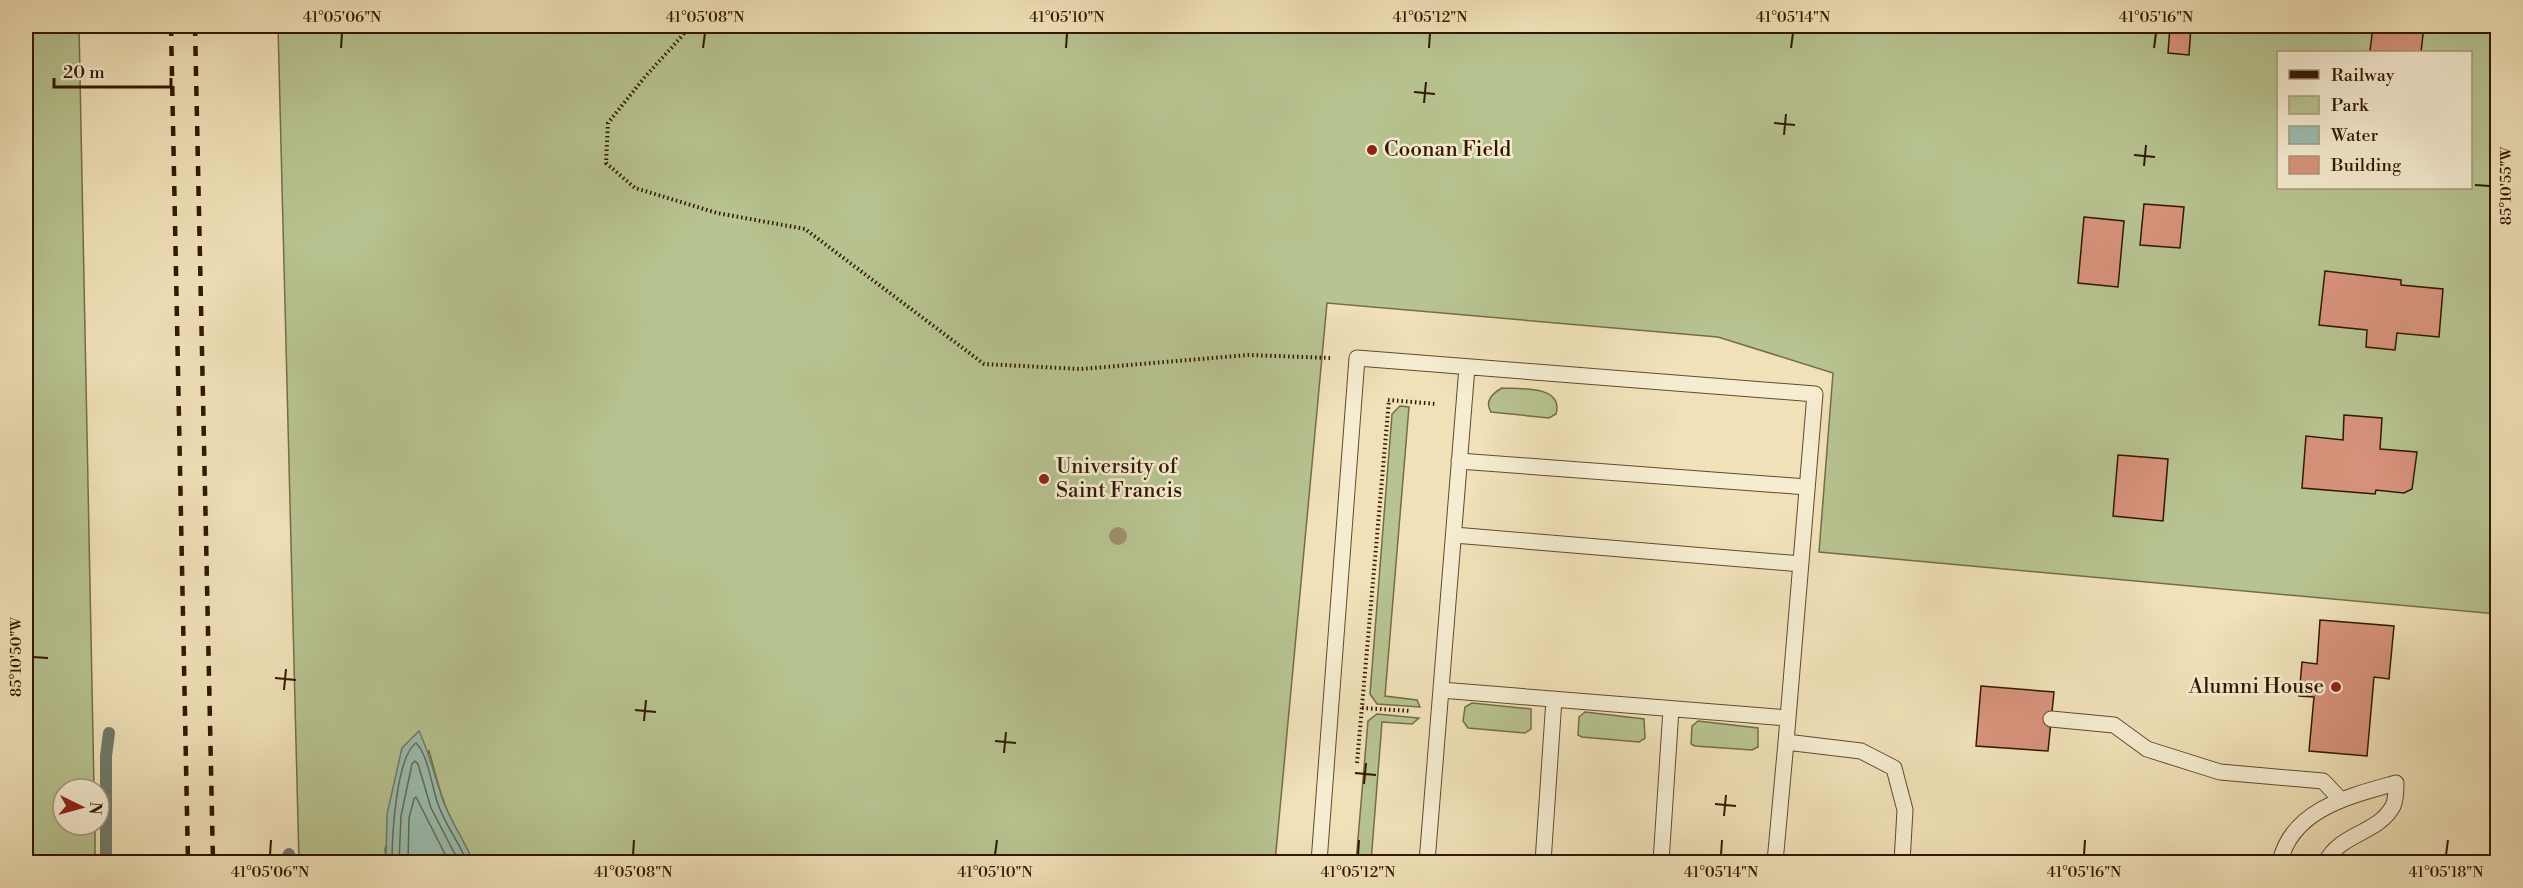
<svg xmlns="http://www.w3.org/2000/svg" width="2523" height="888" font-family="'Libre Bodoni',serif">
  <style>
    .green { fill: #b7c390; stroke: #746d48; stroke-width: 1.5; fill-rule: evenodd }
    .water { fill: #9abeb0; stroke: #707b6a; stroke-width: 1.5 }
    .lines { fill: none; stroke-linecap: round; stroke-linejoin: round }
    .shore { stroke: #666a58; stroke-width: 1.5 }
    .stream { stroke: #707b6a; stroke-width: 12 }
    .building { fill: #d7937b; stroke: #321700; stroke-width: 1.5 }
    .service-casing { stroke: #624a2e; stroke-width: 17 }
    .path { stroke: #321700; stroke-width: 4; stroke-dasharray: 1.5 3; stroke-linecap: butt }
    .service { stroke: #f5ecd1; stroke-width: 15 }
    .rail { stroke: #321700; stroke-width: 4.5; stroke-dasharray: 10 10; stroke-linecap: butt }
    .tree { fill: #9e8e6a }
    .ticks { fill: none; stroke: #321700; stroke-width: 2 }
    .poi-dot { fill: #8f2418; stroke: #f5ecd1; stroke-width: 2 }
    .labels { text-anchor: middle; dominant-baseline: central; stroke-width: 5; stroke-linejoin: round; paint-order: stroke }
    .poi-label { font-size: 21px; fill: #321700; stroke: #f5ecd1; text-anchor: start }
    .neatline { fill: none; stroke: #321700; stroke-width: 2 }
    .ticks-label { font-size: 15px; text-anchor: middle; fill: #321700 }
  </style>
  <rect width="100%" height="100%" fill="#f0e1b8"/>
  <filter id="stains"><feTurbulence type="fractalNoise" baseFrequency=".00333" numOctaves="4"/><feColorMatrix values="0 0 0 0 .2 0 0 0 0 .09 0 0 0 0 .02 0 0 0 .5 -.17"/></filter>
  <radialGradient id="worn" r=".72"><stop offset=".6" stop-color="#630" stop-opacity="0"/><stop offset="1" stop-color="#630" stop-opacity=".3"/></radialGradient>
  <!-- green -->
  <path class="green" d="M26 26H79L94 789H63V825H95V862H26Z
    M278 26H2497V614L1819 552 1833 373 1718 337 1327 303 1275 862H473C465 841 451 824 444 802 438 786 434 768 429 751L385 849 386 862H299ZM2278 52H2470V188H2278Z
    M1502 388C1520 389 1564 385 1556 414L1549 418 1491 412C1484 401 1493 393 1502 388Z
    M1400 406 1409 407 1385 696 1417 700 1420 707 1377 704 1370 694 1392 414Z
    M1472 703 1531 709V729L1525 733 1468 728 1463 721 1465 707Z
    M1585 712 1644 719 1645 738 1639 742 1582 737 1578 735 1579 717Z
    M1377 714 1419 718 1412 724 1382 722 1371 862H1356L1368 721Z
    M1698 721 1758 728V747L1752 750 1695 746 1691 744 1692 726Z"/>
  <!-- water -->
  <path class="water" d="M419 731C430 754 435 779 444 803 452 824 465 841 473 862H386L387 814 402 748Z"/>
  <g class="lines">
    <!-- shore -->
    <path class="shore" d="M392 862C392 837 396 757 416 743 428 754 432 788 438 804 445 825 459 842 467 862
      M399 862 401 816 412 764 415 761 418 764 431 808 459 862
      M408 862 409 818 414 799 416 797 449 862"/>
    <!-- stream -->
    <path class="stream" d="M106 862V756L109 733
      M285 862 289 854"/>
  </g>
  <!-- building -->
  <path class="building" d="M2170 26H2191L2189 55 2168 53Z
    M2373 26H2424L2421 52 2370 51Z
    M2144 204 2184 207 2180 248 2140 245Z
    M2084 217 2124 221 2118 287 2078 283Z
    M2325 271 2401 280V285L2443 289 2439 337 2397 333 2395 350 2366 347 2367 330 2319 325Z
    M2344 415 2382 418 2380 449 2417 452 2412 489 2404 493 2376 490 2375 494 2302 488 2306 436 2343 440Z
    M2118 455 2168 459 2163 521 2113 516Z
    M2320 620 2394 626 2389 679 2374 677 2367 756 2309 751 2314 697 2299 696 2302 662 2317 664Z
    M1981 686 2054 692 2048 751 1976 746Z"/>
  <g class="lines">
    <!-- service casing -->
    <g class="service-casing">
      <path id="service" d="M1459 461 1807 487
        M1454 535 1801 564
        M1441 690 1788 718
        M2051 719 2114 725 2147 749 2220 772 2323 781 2341 800
        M1319 862 1357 358 1815 394 1786 742 1861 751 1894 768 1905 810 1902 862
        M1427 862 1467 367
        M1543 862 1554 699
        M1661 862 1671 709
        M1775 862 1786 742
        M2280 862C2292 809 2350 796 2396 783 2396 790 2396 800 2393 806 2378 834 2340 833 2326 862"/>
    </g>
    <!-- path -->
    <path class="path" d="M689 26 682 36 644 78 608 123 606 163 635 188 717 213 805 229 984 364 1081 369 1249 355 1330 358
      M1388 400 1437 404
      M1362 708 1411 711
      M1357 763 1389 400"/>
    <!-- service -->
    <use href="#service" class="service"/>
    <!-- rail -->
    <path class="rail" d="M171 26 188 862
      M195 26 213 862"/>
  </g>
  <!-- trees -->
  <circle class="tree" cx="1118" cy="536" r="9"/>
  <!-- ticks -->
  <path class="ticks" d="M341 48 342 33M703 48 705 33M1066 48 1067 33M1429 48 1430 33M1791 48 1793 33M2154 48 2156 33M1414 92 1435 94M1424 103 1426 82M1774 123 1795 125M1784 135 1786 114M2134 155 2155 157M2144 166 2146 145M2475 185 2490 186M33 657 48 658M275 678 296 680M284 690 286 669M635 710 656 712M644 721 646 700M995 741 1016 743M1004 753 1006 732M1355 773 1376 775M1364 784 1366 763M1715 804 1736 806M1724 816 1726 795M270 855 271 840M633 855 634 840M995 855 997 840M1358 855 1359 840M1721 855 1722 840M2084 855 2085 840M2446 855 2448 840"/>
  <!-- markers -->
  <g class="poi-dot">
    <circle cx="1372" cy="150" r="6"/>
    <circle cx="1044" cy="479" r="6"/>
    <circle cx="2336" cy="687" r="6"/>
  </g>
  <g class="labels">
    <!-- poi labels -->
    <g class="poi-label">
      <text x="1384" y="150">Coonan Field</text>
      <text x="1056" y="467">University of<tspan x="1056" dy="24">Saint Francis</tspan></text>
      <text x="2324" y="687" text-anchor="end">Alumni House</text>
    </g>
  </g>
  <!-- margin -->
  <rect width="2523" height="888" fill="none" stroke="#f0e1b8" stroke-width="66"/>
  <!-- legend -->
  <rect x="2277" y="51" width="195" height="138" fill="#f5ecd1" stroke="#a7977d" stroke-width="1.5"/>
  <rect x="2289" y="70" width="30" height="9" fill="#321700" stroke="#a7977d" stroke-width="1.5"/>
  <text x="2331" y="81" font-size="18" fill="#321700">Railway</text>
  <rect x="2289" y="96" width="30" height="18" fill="#b7c390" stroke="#a7977d" stroke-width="1.5"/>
  <text x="2331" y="111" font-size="18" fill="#321700">Park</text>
  <rect x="2289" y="126" width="30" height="18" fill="#9abeb0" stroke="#a7977d" stroke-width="1.5"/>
  <text x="2331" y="141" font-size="18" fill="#321700">Water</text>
  <rect x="2289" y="156" width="30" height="18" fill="#d7937b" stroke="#a7977d" stroke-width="1.5"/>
  <text x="2331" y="171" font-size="18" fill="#321700">Building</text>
  <!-- north arrow -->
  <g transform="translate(81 807) rotate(95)"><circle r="28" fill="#f5ecd1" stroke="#a7977d" stroke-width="1.5"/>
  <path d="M0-4.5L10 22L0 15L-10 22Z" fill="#8f2418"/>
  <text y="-9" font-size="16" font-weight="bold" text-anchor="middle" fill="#321700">N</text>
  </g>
  <!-- scale -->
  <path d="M54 78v9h117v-9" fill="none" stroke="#321700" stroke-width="3"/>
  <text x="63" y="78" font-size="18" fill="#321700" stroke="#f5ecd1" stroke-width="4.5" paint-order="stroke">20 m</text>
  <rect x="33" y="33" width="2457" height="822" class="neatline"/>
  <g class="ticks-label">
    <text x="342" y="22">41°05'06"N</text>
    <text x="705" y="22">41°05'08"N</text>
    <text x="1067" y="22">41°05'10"N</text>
    <text x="1430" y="22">41°05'12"N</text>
    <text x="1793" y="22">41°05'14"N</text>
    <text x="2156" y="22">41°05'16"N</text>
    <text transform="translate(2506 186) rotate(-90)" y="5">85°10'55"W</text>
    <text transform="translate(16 657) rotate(-90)" y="5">85°10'50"W</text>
    <text x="270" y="877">41°05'06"N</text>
    <text x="633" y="877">41°05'08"N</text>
    <text x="995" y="877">41°05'10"N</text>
    <text x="1358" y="877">41°05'12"N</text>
    <text x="1721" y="877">41°05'14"N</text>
    <text x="2084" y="877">41°05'16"N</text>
    <text x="2446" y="877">41°05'18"N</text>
  </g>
  <rect width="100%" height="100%" filter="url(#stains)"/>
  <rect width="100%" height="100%" fill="url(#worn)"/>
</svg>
